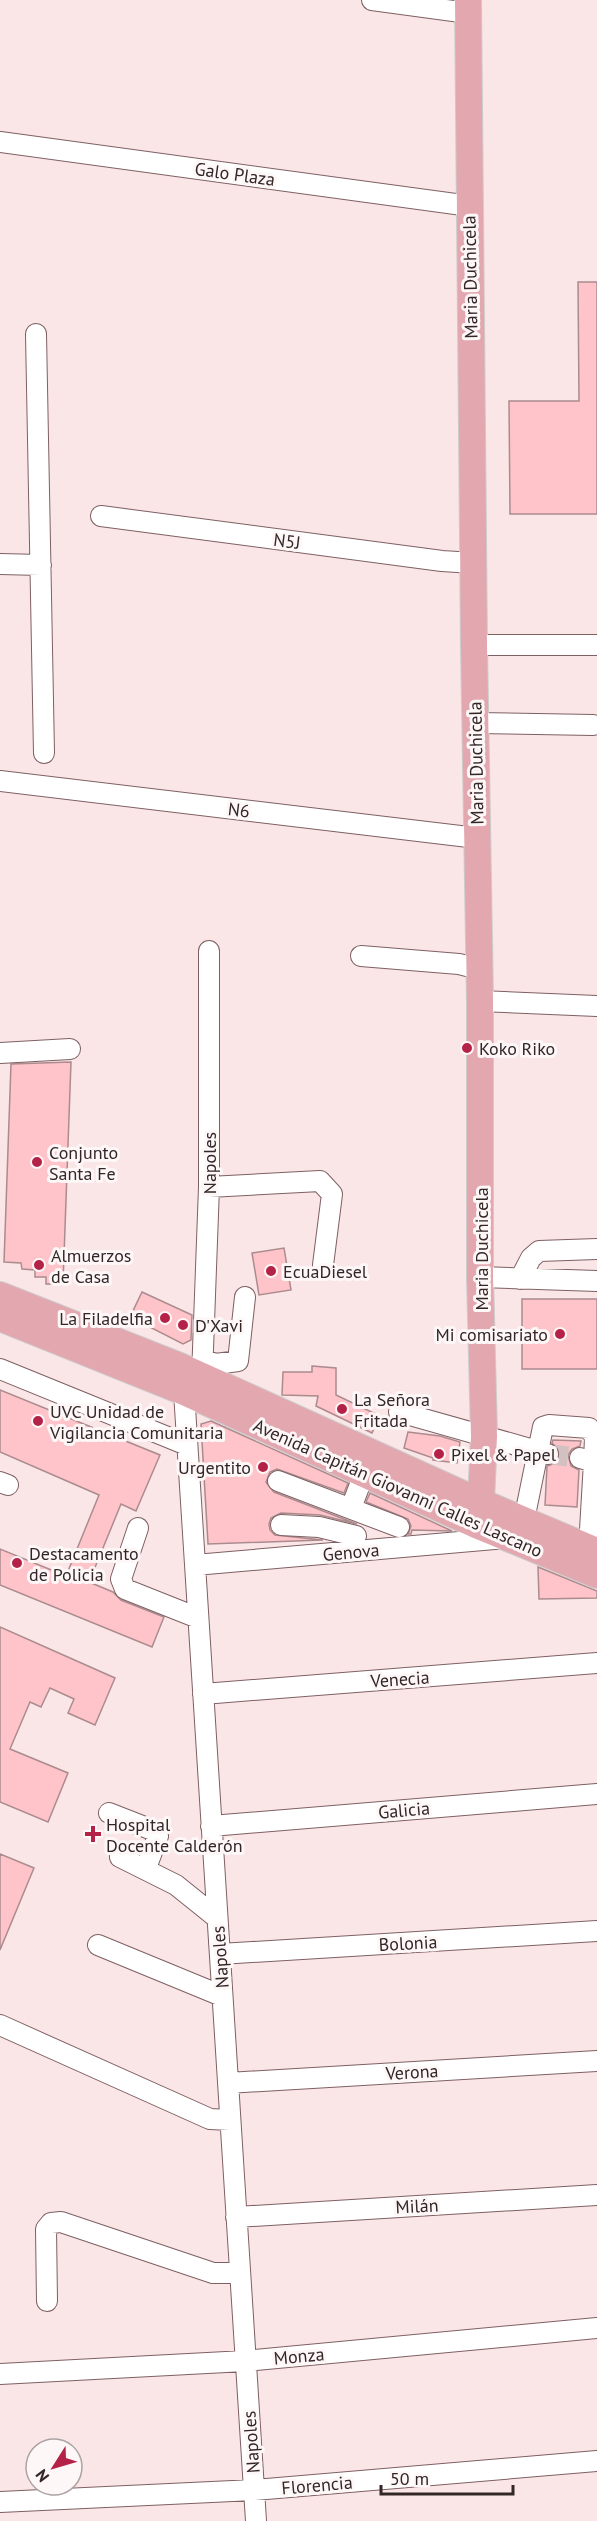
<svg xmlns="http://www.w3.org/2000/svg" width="597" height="2521" font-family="'PT Sans',sans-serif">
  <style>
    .building { fill: #fec4c9; stroke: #ab8b8e; stroke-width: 1.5 }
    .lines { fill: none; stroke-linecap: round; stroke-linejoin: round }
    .minor-tunnel { stroke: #d3c0c1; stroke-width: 20; stroke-dasharray: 20 10; stroke-linecap: butt }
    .minor-casing { stroke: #7e6063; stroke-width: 22 }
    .major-casing { stroke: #cecbcb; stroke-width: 28 }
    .minor { stroke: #fff; stroke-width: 20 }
    .major { stroke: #e2a7af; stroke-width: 26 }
    .poi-dot { fill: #b42247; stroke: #fef7f7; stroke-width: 2 }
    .labels { text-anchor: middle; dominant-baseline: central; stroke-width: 6; stroke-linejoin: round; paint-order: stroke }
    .street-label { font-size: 18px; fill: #322627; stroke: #fef7f7 }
    .poi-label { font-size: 18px; fill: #322627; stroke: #fef7f7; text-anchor: start }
  </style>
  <rect width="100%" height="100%" fill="#fbe6e7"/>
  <!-- building -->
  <path class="building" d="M578 282H597V514H510L509 401H579Z
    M71 1062 63 1284H46V1277H35V1270L22 1269 21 1263 4 1262 11 1064Z
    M284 1248 291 1290 259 1295 252 1253Z
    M142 1292 192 1315 191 1340 183 1344 130 1317Z
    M522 1299H597V1369H522Z
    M312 1366 336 1368V1395L380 1416 372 1433 316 1406 318 1396 282 1395 283 1372H312Z
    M0 1390 160 1455 136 1511 121 1504 89 1582 113 1592 121 1600 164 1617 152 1647 0 1585V1549L66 1576 99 1495 0 1452Z
    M211 1421 348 1483 344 1493 277 1469 270 1472 266 1482 274 1492 357 1524 320 1515 281 1513 271 1518 269 1524 270 1530 275 1535 323 1540 208 1544 201 1424Z
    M408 1432 440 1436 460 1442 457 1463 433 1460V1458L404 1448Z
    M553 1440 581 1441 580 1446 572 1449 568 1455 571 1466 579 1470 577 1507 545 1505 547 1466 556 1463 560 1457 559 1450 552 1443Z
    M370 1493 452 1531 412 1530 411 1534H408L411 1526 408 1519 366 1502Z
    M538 1567 597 1591V1598L539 1599Z
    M0 1627 115 1678 95 1725 68 1713 74 1699 50 1688 41 1707 30 1702 10 1749 68 1773 48 1822 0 1802Z
    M0 1854 34 1868 0 1950Z"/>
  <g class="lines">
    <!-- minor-tunnel -->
    <path class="minor-tunnel" d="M548 1454 580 1458"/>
    <!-- minor casing -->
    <g class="minor-casing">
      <path id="minor" d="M372 0 468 13
        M0 142 470 206
        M36 334 44 753
        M101 516 442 561 473 563
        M0 564 41 565
        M474 645H597
        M475 723 593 725
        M0 781 477 838
        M361 956 459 964 479 969
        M480 1001 597 1006
        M0 1053 70 1049
        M209 1187 320 1181 332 1194 323 1265
        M480 1277 597 1281
        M520 1279 531 1258 539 1251 597 1249
        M203 1360 216 1364 238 1361 245 1297
        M0 1369 187 1445
        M202 1376 209 1187V951
        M184 1392 256 2521
        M399 1412 548 1454
        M580 1458 594 1462 589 1547
        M278 1481 399 1527
        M0 1482 8 1485
        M351 1508 364 1474
        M524 1520 543 1427 549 1425 589 1428 595 1437 594 1462
        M281 1525 319 1527 356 1536
        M138 1528 121 1579 125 1589 198 1618
        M195 1565 506 1538
        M203 1694 597 1663
        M109 1813 155 1831 158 1836 146 1868
        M211 1826 597 1794
        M120 1857 176 1885 217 1918
        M98 1945 222 1996
        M220 1954 597 1931
        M0 2025 210 2119 230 2120
        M228 2083 597 2061
        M236 2217 597 2195
        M47 2301 46 2229 51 2223 61 2222 213 2273H240
        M0 2374 245 2361 597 2328
        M0 2502 254 2490 597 2461"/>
    </g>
    <!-- major casing -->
    <g class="major-casing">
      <path id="major" d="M468 0 474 645 480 1001V1277L484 1436 481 1502 476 1525
        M0 1295 180 1366 481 1502 597 1551
        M0 1318 184 1392 476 1525 597 1575"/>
    </g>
    <!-- minor -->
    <use href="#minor" class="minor"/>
    <!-- major -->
    <use href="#major" class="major"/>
  </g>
  <!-- markers -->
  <g class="poi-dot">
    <circle cx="467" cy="1048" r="6"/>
    <circle cx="37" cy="1162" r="6"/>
    <circle cx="39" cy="1265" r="6"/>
    <circle cx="271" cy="1271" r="6"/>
    <circle cx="165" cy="1318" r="6"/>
    <circle cx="183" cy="1325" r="6"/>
    <circle cx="560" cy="1334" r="6"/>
    <circle cx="342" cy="1409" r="6"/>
    <circle cx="38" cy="1421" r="6"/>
    <circle cx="439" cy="1454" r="6"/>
    <circle cx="263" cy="1467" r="6"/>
    <circle cx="17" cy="1563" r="6"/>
    <path d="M90 1825h6v6h6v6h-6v6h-6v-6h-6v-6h6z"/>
  </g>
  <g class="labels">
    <!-- street labels -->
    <g class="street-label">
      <text transform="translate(235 174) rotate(8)">Galo Plaza</text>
      <text transform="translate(470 277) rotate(-91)">Maria Duchicela</text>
      <text transform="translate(287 541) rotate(7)">N5J</text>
      <text transform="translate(476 763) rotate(-91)">Maria Duchicela</text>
      <text transform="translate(239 810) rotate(7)">N6</text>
      <text transform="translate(209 1163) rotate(-90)">Napoles</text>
      <text transform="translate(481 1249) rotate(-90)">Maria Duchicela</text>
      <text transform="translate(398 1488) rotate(24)">Avenida Capitán Giovanni Calles Lascano</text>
      <text transform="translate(351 1552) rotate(-5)">Genova</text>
      <text transform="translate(400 1679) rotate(-4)">Venecia</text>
      <text transform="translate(404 1810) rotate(-5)">Galicia</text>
      <text transform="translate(408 1943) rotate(-3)">Bolonia</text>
      <text transform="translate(220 1957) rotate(-94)">Napoles</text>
      <text transform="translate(412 2072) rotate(-3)">Verona</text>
      <text transform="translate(417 2206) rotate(-3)">Milán</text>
      <text transform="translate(299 2356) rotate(-5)">Monza</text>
      <text transform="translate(251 2442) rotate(-94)">Napoles</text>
      <text transform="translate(317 2485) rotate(-5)">Florencia</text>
    </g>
    <!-- poi labels -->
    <g class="poi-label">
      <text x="479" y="1048">Koko Riko</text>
      <text x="49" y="1152">Conjunto<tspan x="49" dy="21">Santa Fe</tspan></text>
      <text x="51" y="1255">Almuerzos<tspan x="51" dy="21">de Casa</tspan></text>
      <text x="283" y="1271">EcuaDiesel</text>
      <text x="153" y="1318" text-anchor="end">La Filadelfia</text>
      <text x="195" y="1325">D'Xavi</text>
      <text x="548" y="1334" text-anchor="end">Mi comisariato</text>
      <text x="354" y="1399">La Señora<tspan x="354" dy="21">Fritada</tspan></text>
      <text x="50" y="1411">UVC Unidad de<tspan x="50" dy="21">Vigilancia Comunitaria</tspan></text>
      <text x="451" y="1454">Pixel &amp; Papel</text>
      <text x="251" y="1467" text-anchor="end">Urgentito</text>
      <text x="29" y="1553">Destacamento<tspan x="29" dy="21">de Policia</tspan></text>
      <text x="106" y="1824">Hospital<tspan x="106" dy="21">Docente Calderón</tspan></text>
    </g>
  </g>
  <!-- north arrow -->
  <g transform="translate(54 2467) rotate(233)"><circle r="28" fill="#fef7f7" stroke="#aca3a4" stroke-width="1.5"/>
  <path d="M0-4.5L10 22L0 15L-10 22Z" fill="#b42247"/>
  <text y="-9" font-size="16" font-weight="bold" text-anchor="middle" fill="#322627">N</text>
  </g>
  <!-- scale -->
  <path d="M381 2485v9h132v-9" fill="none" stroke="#322627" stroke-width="3"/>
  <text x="390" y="2485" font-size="18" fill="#322627" stroke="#fef7f7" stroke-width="4.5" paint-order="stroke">50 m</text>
</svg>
